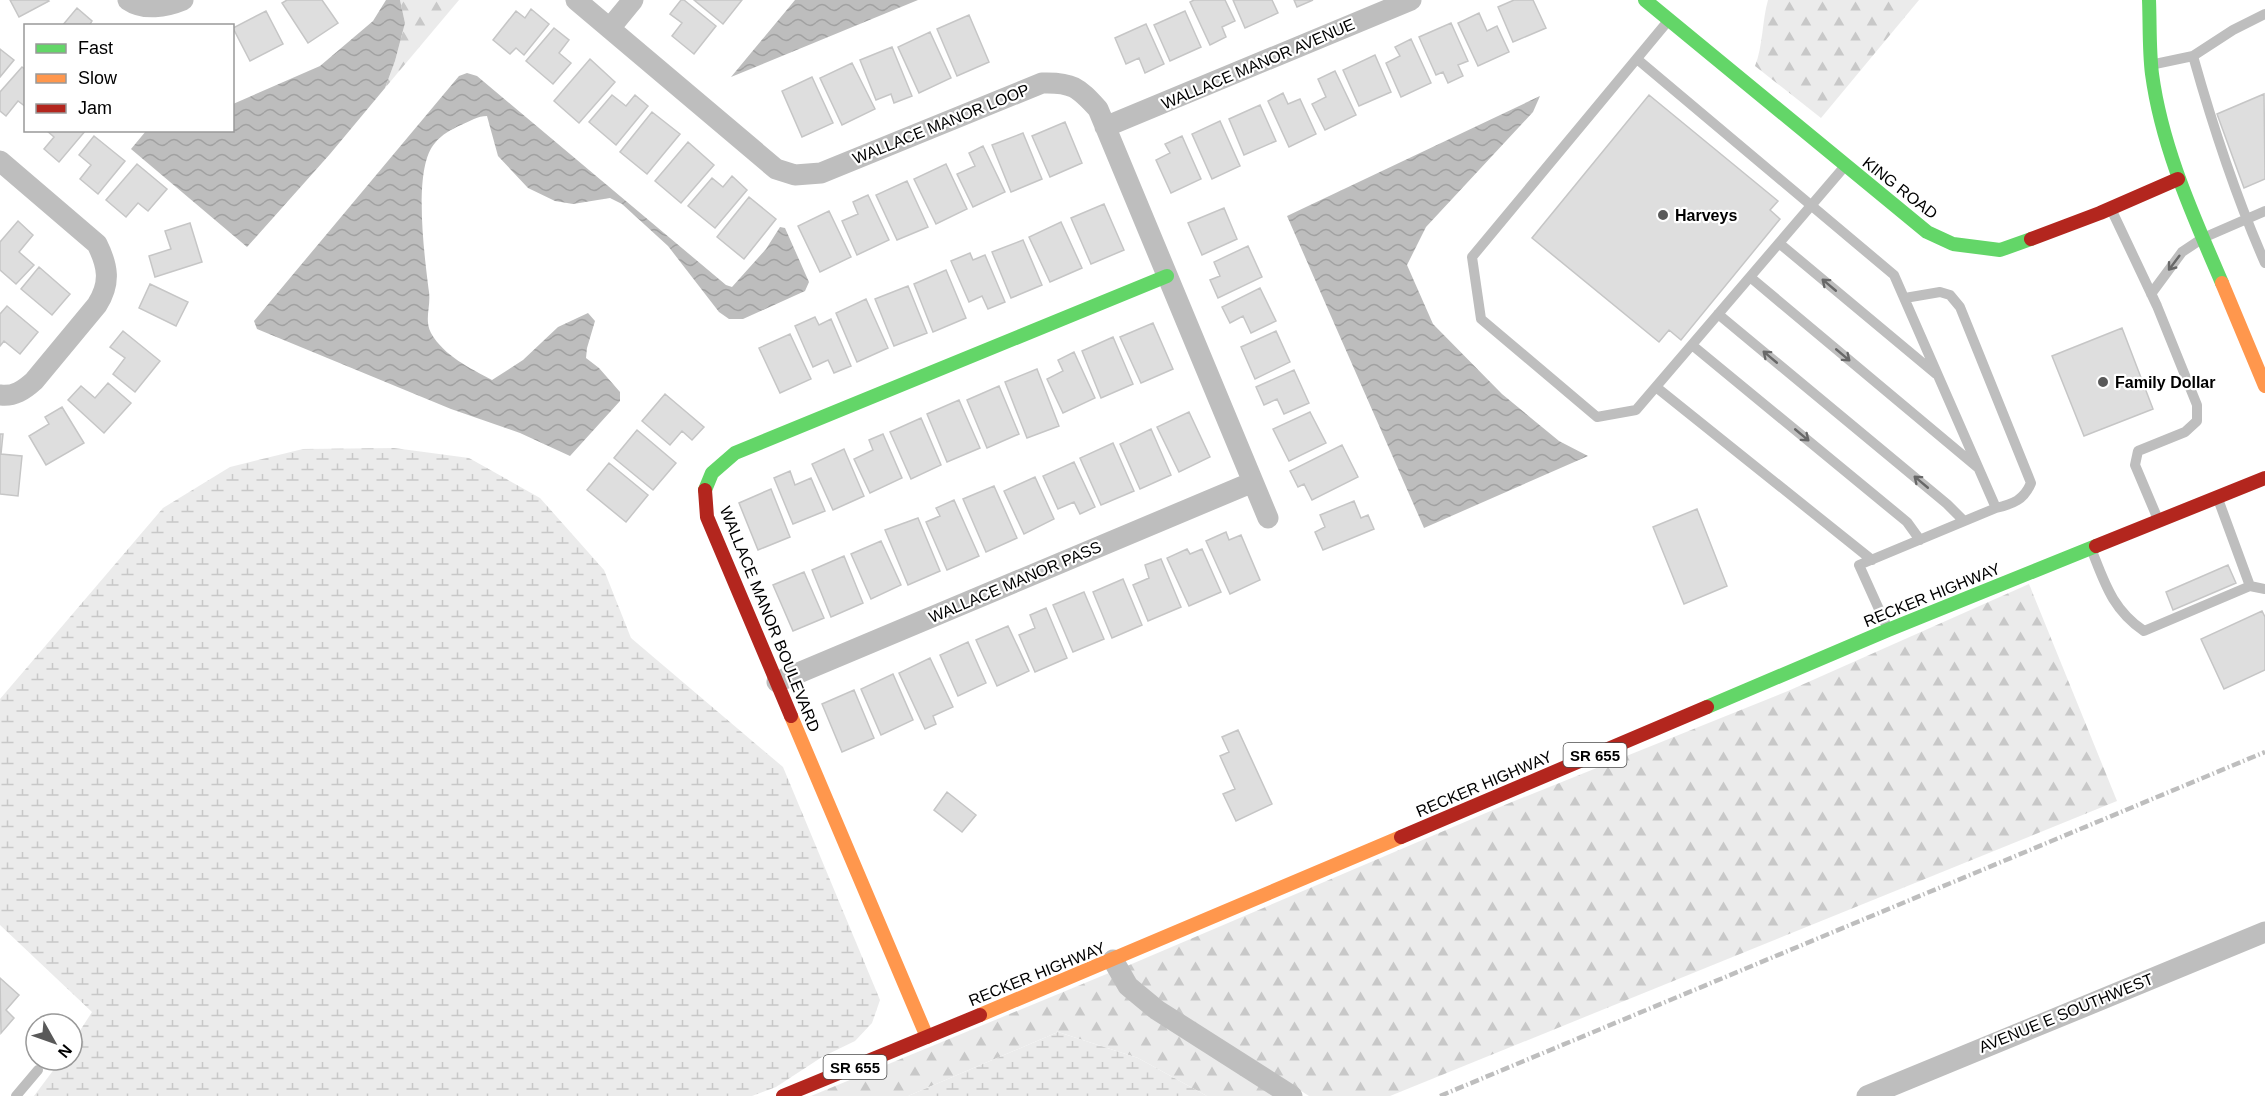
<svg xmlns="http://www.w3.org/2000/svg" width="2265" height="1096" font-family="Helvetica,sans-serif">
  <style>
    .forest { fill: url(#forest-firs) }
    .wetland { fill: url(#wetland-marsh) }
    .water { fill: url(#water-waves) }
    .building { fill: #dedede; stroke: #c6c6c6; stroke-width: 1.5 }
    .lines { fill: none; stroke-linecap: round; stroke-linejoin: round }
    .lane { stroke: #bebebe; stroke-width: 10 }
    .street { stroke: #bebebe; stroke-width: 21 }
    .fast { stroke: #63d668; stroke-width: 14 }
    .slow { stroke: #ff974d; stroke-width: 14 }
    .jam { stroke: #b3261e; stroke-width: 14 }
    .rail { stroke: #bebebe; stroke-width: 4.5; stroke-dasharray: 9 3 1.5 3; stroke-linecap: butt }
    .oneway { stroke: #686868 }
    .poi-dot { fill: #595959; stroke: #fff; stroke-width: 2 }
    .labels { text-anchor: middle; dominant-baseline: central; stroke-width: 4.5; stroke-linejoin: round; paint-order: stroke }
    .shield { fill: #fff; stroke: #4c4c4c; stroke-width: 1.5 }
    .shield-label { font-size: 15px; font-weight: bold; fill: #000 }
    .street-label { font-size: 16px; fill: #000; stroke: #fff }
    .poi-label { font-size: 16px; font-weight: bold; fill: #000; stroke: #fff; text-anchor: start }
  </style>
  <defs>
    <pattern id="forest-firs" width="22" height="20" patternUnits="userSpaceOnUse" patternTransform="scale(1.5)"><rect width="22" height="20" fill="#ebebeb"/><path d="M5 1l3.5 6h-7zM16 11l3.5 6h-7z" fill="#c8c8c8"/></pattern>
    <pattern id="wetland-marsh" width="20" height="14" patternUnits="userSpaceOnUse" patternTransform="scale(1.5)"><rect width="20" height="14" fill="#ebebeb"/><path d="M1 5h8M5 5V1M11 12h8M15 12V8" fill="none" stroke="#c8c8c8"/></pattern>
    <pattern id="water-waves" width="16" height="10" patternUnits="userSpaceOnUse" patternTransform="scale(1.5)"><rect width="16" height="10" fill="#bdbdbd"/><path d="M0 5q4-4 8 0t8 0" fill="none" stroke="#a1a1a1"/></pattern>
  </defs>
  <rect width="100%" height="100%" fill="#fff"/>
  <!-- forest -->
  <path class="forest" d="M400 0H459L385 88 395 61 405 23Z
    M1768 0H1919L1821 118 1755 66C1763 46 1762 21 1768 0Z
    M2029 584 2117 801 1390 1096H1309L1163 1002 1136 980 1127 966 1507 804 1788 691Z
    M1109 973 1275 1096H1207L1138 1058 1058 1032 908 1096H811Z"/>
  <!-- wetland -->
  <path class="wetland" d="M394 448 469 458 540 498 604 570 631 638 783 767 880 1000 872 1023 855 1041 822 1057 776 1087 752 1096H34L61 1060H72V1043L92 1012 0 925V699L163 508 230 467 303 449Z
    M1058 1032 1138 1058 1207 1096H908Z"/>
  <!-- water -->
  <path class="water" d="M386 0H400L405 23 395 61 385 88 330 154 247 247 131 149 146 131 232 130 233 104 320 66 373 21Z
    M795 0H918L731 77Z
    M467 73 477 76 726 285 732 287 766 249 780 227 785 228 809 282 805 291 743 319H729L719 312 668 246 622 204 610 198 573 204 555 201 528 188 498 156 487 116C478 116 470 121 461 125 452 129 441 135 435 143 412 168 425 260 429 292 431 306 424 320 431 333 444 356 470 368 492 380L523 360 558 327 588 313 595 321 587 348 586 358 599 368 620 392V401L570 456 520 433 451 409 257 329 254 321 459 76Z
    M1540 96 1533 112 1426 227 1407 265 1433 324 1502 394 1559 441 1588 456 1424 528 1287 216Z"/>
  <!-- building -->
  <path class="building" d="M10 0H48L49 1 19 17Z
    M287 0H322L338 23 308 43 282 3Z
    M681 0H684L716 26 694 54 672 36 682 23 670 14Z
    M694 0H742L723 24Z
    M1194 0H1225L1235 21 1222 27 1226 37 1210 45 1190 2Z
    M1233 0H1272L1278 13 1245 28Z
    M1294 0H1313L1297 7Z
    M1514 0H1533L1546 28 1513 42 1498 7Z
    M77 8 92 21 89 26H62Z
    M531 9 549 24 524 55 516 48 510 54 493 40 516 11 525 18Z
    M266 11 283 44 250 61 233 28Z
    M1185 11 1201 47 1170 61 1154 25Z
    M1479 13 1487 31 1497 26 1509 52 1478 66 1458 23Z
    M969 15 989 62 957 76 937 29Z
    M1451 23 1468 61 1458 65 1463 76 1448 83 1443 72 1436 75 1419 37Z
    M1146 24 1164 64 1145 73 1139 58 1126 64 1115 38Z
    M554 28 569 40 559 53 571 63 553 84 526 61Z
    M930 32 951 78 919 93 898 47Z
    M1411 39 1431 83 1401 97 1386 63 1400 56 1395 47Z
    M892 47 912 96 894 103 891 94 876 100 860 60Z
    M0 49 14 60 0 77Z
    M1375 55 1391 92 1359 106 1343 70Z
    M590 59 615 82 579 123 554 101Z
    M852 63 875 109 842 125 820 78Z
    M22 67 26 70V107L18 101 6 116 0 111V92Z
    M1335 71 1356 115 1325 130 1312 104 1326 97 1318 79Z
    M812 77 833 123 802 137 782 91Z
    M1283 93 1288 104 1300 99 1316 134 1289 147 1268 101Z
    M2264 94 2265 179 2244 188 2217 114Z
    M612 95 626 106 635 95 648 106 616 145 589 122Z
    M1649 95 1778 201 1770 210 1780 219 1681 340 1669 330 1659 342 1532 238Z
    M1260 105 1276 141 1244 155 1229 119Z
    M652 112 680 134 647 174 620 152Z
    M1220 121 1240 166 1212 179 1192 134Z
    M1065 122 1082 163 1050 177 1032 136Z
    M46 130H86L59 162 44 149 54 137Z
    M1023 133 1042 179 1011 192 992 145Z
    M94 136 125 161 98 194 80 179 91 165 79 155Z
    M1182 136 1201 179 1171 193 1156 160 1170 153 1165 144Z
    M688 142 714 165 681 203 655 181Z
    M983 146 1005 192 973 207 957 174 975 166 969 153Z
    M137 164 167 189 148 211 138 203 126 217 106 200Z
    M946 164 967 209 936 224 914 179Z
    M732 176 747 190 715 228 688 206 712 178 723 187Z
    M907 181 928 227 897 240 876 195Z
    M868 195 889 240 857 255 842 221 858 214 853 202Z
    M749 197 776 219 744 259 717 237Z
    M1104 204 1124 250 1091 264 1071 218Z
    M1224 208 1237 239 1202 255 1188 223Z
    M829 211 851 257 820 272 798 226Z
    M18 221 33 235 19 252 34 265 16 284 0 270V242Z
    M1061 222 1082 268 1050 282 1029 237Z
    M190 223 202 262 155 277 149 256 171 249 165 231Z
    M1023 240 1042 285 1011 298 992 252Z
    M1248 246 1262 277 1218 298 1210 280 1220 276 1214 262Z
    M970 253 973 260 985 255 1005 302 988 309 982 296 969 302 951 261Z
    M39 267 70 294 52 315 21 289Z
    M946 270 966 318 933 332 914 284Z
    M150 284 188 302 176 326 139 308Z
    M908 286 927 333 894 346 875 299Z
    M1260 288 1276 321 1251 333 1243 316 1230 323 1222 307Z
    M866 299 888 348 857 362 836 313Z
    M7 306 38 332 20 354 4 341 0 346V314Z
    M815 317 819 325 831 319 851 366 834 373 828 360 813 367 795 326Z
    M1153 323 1173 369 1141 383 1120 337Z
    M2122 328 2153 409 2084 436 2052 356Z
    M123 331 160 361 135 392 113 374 125 358 110 347Z
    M1276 331 1290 362 1255 379 1241 347Z
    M790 334 811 379 780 393 759 348Z
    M1113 337 1133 384 1101 398 1082 351Z
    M1074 352 1095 398 1063 413 1047 379 1063 371 1058 360Z
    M1037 369 1059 426 1027 438 1005 382Z
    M1294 370 1309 403 1284 414 1277 399 1264 405 1256 387Z
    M108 383 131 403 104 433 68 400 81 386 95 398Z
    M999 386 1019 434 987 448 967 400Z
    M665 394 704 427 692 440 682 431 670 445 642 421Z
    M959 400 980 448 947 462 927 414Z
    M62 407 84 443 46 465 29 436 49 424 45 417Z
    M1189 412 1210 457 1179 472 1157 427Z
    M1310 412 1326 443 1289 461 1273 429Z
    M921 418 941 465 911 479 890 432Z
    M1151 429 1171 475 1140 489 1120 444Z
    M637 430 676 463 653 490 614 458Z
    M0 434H3L1 454 22 456 18 496 0 494Z
    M883 434 902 478 870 493 854 459 873 450 869 440Z
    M1113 443 1134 491 1101 505 1080 458Z
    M1342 445 1358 477 1312 500 1304 484 1298 487 1290 471Z
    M844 449 864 496 833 510 812 464Z
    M1074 462 1095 507 1080 514 1074 502 1058 509 1043 476Z
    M609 463 648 495 626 522 587 490Z
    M790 471 795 485 811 478 825 511 793 524 774 478Z
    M1035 477 1054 519 1024 534 1004 491Z
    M994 486 1017 538 986 552 963 499Z
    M771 489 790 537 758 550 739 503Z
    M954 500 979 556 947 570 926 522 940 516 936 508Z
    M1354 501 1361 518 1368 515 1374 529 1323 550 1315 532 1325 527 1320 515Z
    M1697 509 1727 586 1684 604 1653 527Z
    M918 518 940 571 908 585 885 530Z
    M1226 532 1229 540 1241 535 1260 580 1230 594 1206 541Z
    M881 541 901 585 871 599 851 554Z
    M1187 549 1190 554 1202 549 1221 592 1189 606 1167 558Z
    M844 556 863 603 831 617 812 570Z
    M1161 559 1181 607 1148 621 1133 585 1149 578 1145 565Z
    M2228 565 2236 583 2173 610 2166 592Z
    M804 572 824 618 793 631 773 585Z
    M1123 579 1142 625 1112 638 1093 592Z
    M1084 592 1104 639 1073 652 1053 605Z
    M1046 608 1067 658 1035 672 1019 635 1035 628 1030 615Z
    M2262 611 2265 617V670L2224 689 2201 639Z
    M1008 626 1029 671 997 686 976 640Z
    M968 642 986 683 958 696 940 655Z
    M930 658 953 707 933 716 936 724 925 729 899 673Z
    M893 674 913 720 881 735 861 689Z
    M854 690 874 738 842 752 822 704Z
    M1238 730 1272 804 1236 821 1223 794 1235 789 1220 756 1229 752 1222 737Z
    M947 792 976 815 962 832 934 810Z
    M0 978 19 995 6 1010 14 1018 1 1033Z"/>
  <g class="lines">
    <!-- lane -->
    <path class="lane" d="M1668 21 1472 257 1481 319 1597 417 1636 410 1845 166
      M2193 56C2213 127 2235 195 2265 263
      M1637 59 1894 275 1996 508 1859 565 1887 627
      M2155 64 2193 56 2233 30 2265 14
      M2112 211 2157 306 2197 405V421L2185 432 2138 451 2135 465 2157 517
      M1779 243 1936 374
      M1750 277 1977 467
      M2151 294 2182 252 2203 238 2265 211
      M1905 298 1940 292 1950 295 1960 307 2031 483C2024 500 2013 504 1996 508
      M1718 314 1947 504 1964 521
      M1692 345 1907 522 1920 540
      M1656 387 1872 560
      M2218 499 2250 586
      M2092 551C2105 584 2113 610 2144 631L2250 586 2265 589
      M16 1096 38 1070"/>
    <!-- street -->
    <path class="street" d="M128 0C144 11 166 7 183 0
      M576 0 776 169 795 175 821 173 1042 83C1072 82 1078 87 1098 109L1268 518
      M610 28 633 0
      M1105 127 1411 0
      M0 161 97 244C108 266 111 283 97 305L34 381C24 390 14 397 0 395
      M777 682 1253 482
      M1113 960 1128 986 1157 1010 1292 1096
      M1867 1096 2265 932"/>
    <!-- fast -->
    <path class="fast" d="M1645 0 1927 232 1953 244 2000 250 2031 239
      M2149 0C2150 24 2149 50 2152 74 2162 148 2193 215 2222 283
      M705 490 712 473 735 453 1167 276
      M1707 707 1888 630 2096 546"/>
    <!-- slow -->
    <path class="slow" d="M2222 283 2265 386
      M791 716 927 1037
      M980 1015 1401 837"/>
    <!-- jam -->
    <path class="jam" d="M2031 239 2100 213 2178 179
      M705 490 707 517 791 716
      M2096 546 2265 478
      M1401 837 1707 707
      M783 1096 980 1015"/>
    <!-- rail -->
    <path class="rail" d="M1440 1096 2265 752"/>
  </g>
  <!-- one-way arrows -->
  <defs><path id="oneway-shaft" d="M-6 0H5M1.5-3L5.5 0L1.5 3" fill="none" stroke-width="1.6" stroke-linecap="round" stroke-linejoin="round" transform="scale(1.5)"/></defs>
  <g class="oneway">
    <use href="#oneway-shaft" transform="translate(2174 263) rotate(127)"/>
    <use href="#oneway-shaft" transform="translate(1829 285) rotate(-140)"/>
    <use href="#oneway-shaft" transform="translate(1843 355) rotate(40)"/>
    <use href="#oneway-shaft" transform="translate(1770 357) rotate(-140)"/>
    <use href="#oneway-shaft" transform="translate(1802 435) rotate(40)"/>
    <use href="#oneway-shaft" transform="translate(1921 482) rotate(-140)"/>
  </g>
  <!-- markers -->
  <g class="poi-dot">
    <circle cx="1663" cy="215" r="6"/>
    <circle cx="2103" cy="382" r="6"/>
  </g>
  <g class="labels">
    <!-- shield labels -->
    <g class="shield">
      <rect x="1563.5" y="743" width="63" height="24" rx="4.5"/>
      <rect x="823.5" y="1055" width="63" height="24" rx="4.5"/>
    </g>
    <g class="shield-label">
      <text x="1595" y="755">SR 655</text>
      <text x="855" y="1067">SR 655</text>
    </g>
    <!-- street labels -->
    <g class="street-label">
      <text transform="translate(1258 64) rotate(-23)">WALLACE MANOR AVENUE</text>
      <text transform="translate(941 124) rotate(-22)">WALLACE MANOR LOOP</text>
      <text transform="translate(1900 188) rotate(38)">KING ROAD</text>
      <text transform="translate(1015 582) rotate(-23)">WALLACE MANOR PASS</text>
      <text transform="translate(1932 595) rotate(-22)">RECKER HIGHWAY</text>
      <text transform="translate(770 619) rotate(68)">WALLACE MANOR BOULEVARD</text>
      <text transform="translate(1484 784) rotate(-23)">RECKER HIGHWAY</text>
      <text transform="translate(1037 974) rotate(-22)">RECKER HIGHWAY</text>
      <text transform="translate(2066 1013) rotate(-22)">AVENUE E SOUTHWEST</text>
    </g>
    <!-- poi labels -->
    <g class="poi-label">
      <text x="1675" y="215">Harveys</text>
      <text x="2115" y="382">Family Dollar</text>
    </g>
  </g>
  <!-- legend -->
  <rect x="24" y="24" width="210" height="108" fill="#ffffff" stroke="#999999" stroke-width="1.5"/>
  <rect x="36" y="44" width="30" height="9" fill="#63d668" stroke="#999999" stroke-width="1.5"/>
  <text x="78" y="54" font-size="18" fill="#000000">Fast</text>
  <rect x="36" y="74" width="30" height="9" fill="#ff974d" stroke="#999999" stroke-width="1.5"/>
  <text x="78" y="84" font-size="18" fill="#000000">Slow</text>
  <rect x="36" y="104" width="30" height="9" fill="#b3261e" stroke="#999999" stroke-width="1.5"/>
  <text x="78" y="114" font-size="18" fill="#000000">Jam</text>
  <!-- north arrow -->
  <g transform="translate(54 1042) rotate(130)"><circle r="28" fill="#ffffff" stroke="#999999" stroke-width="1.5"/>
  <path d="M0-4.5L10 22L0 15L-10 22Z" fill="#595959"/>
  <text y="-9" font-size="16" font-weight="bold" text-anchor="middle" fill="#000000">N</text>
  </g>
</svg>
